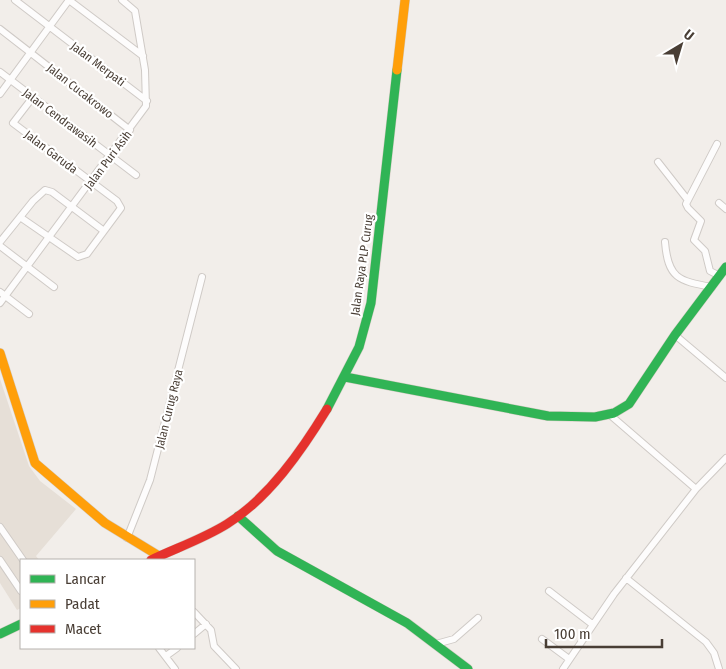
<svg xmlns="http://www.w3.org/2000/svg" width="726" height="669" font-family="'Fira Sans Condensed',sans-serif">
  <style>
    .residential { fill: #e6dfd7 }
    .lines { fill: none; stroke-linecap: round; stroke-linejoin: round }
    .street-casing { stroke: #cfcac6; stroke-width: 8 }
    .fast-casing { stroke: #d3cbc2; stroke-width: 10 }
    .slow-casing { stroke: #d3cbc2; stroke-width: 10 }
    .jam-casing { stroke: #d3cbc2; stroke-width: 10 }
    .street { stroke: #fdfcfc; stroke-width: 6 }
    .fast { stroke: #30b455; stroke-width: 9 }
    .slow { stroke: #ff9f0a; stroke-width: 9 }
    .jam { stroke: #e5322d; stroke-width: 9 }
    .labels { text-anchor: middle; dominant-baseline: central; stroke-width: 4.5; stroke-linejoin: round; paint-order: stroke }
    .street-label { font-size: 12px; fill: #493e35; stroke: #fff }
  </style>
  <rect width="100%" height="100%" fill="#f2eeea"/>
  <!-- residential -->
  <path class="residential" d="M0 379 29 466 40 481 76 509 36 556 39 560H21V608L17 610 0 583Z"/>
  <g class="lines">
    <!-- street casing -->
    <g class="street-casing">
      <path id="street" d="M15 0 147 101
        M69 0 143 56
        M0 29 130 130
        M0 72 136 175
        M0 94 69 0
        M717 144 686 204 688 208 701 221 694 240 705 251 710 271 720 276
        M658 162 687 199
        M719 203 726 209
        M20 217 78 257 87 254 121 208 117 201 13 123 33 97
        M0 242 33 201 45 190 52 192 104 231
        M665 242C668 278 678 281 712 287
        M0 246 54 287
        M0 292 29 314
        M0 303 146 106 145 70 135 11 122 0
        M675 335 726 378
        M696 489 726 458
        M0 527 23 560
        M127 538 150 480 202 277
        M0 560 21 591
        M626 578 706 642 714 653 719 669
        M549 591 592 624
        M194 612 211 630 214 646 236 669
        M194 634 206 624
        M542 639 569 659
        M436 644 454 639 478 618
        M159 648 175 669
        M166 656 177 648
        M563 669 614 594 696 489 609 414"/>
    </g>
    <!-- fast casing -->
    <g class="fast-casing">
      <path id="fast" d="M345 377 548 416 595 417 614 413 629 404 675 335 726 267
        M327 409 359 347 371 303 397 70
        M238 516 277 551 407 623 468 669
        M0 634 21 624"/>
    </g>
    <!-- slow casing -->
    <g class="slow-casing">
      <path id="slow" d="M397 70 405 0
        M0 353 35 463 105 523 159 556"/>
    </g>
    <!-- jam casing -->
    <g class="jam-casing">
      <path id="jam" d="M151 560C176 548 203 539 227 524 269 498 302 450 327 409"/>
    </g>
    <!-- street -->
    <use href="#street" class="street"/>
    <!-- fast -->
    <use href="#fast" class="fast"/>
    <!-- slow -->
    <use href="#slow" class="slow"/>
    <!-- jam -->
    <use href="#jam" class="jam"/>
  </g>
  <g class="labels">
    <!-- street labels -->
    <g class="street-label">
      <text transform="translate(98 64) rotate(37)">Jalan Merpati</text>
      <text transform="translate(80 91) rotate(38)">Jalan Cucakrowo</text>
      <text transform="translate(60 118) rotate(37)">Jalan Cendrawasih</text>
      <text transform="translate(51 152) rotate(37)">Jalan Garuda</text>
      <text transform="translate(108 160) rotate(-53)">Jalan Puri Asih</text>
      <text transform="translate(362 265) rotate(-82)">Jalan Raya PLP Curug</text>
      <text transform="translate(169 409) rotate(-76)">Jalan Curug Raya</text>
    </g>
  </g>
  <!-- legend -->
  <rect x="20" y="559" width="175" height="90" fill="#ffffff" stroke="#b6b2ae"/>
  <rect x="30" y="575" width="25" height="8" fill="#30b455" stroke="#b6b2ae"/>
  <text x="65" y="584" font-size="15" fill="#493e35">Lancar</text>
  <rect x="30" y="600" width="25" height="8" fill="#ff9f0a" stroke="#b6b2ae"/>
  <text x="65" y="609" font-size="15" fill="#493e35">Padat</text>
  <rect x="30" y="625" width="25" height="8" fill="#e5322d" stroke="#b6b2ae"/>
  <text x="65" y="634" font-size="15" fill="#493e35">Macet</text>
  <!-- north arrow -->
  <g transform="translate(681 45) rotate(38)" stroke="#ffffff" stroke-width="4" paint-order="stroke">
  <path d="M0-4L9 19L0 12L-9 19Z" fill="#493e35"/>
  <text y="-8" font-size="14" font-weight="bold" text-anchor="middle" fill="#493e35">U</text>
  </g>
  <!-- scale -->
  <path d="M546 639v8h116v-8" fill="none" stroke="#493e35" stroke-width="2.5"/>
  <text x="554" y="639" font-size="15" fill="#493e35" stroke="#ffffff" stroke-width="4" paint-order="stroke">100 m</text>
</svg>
